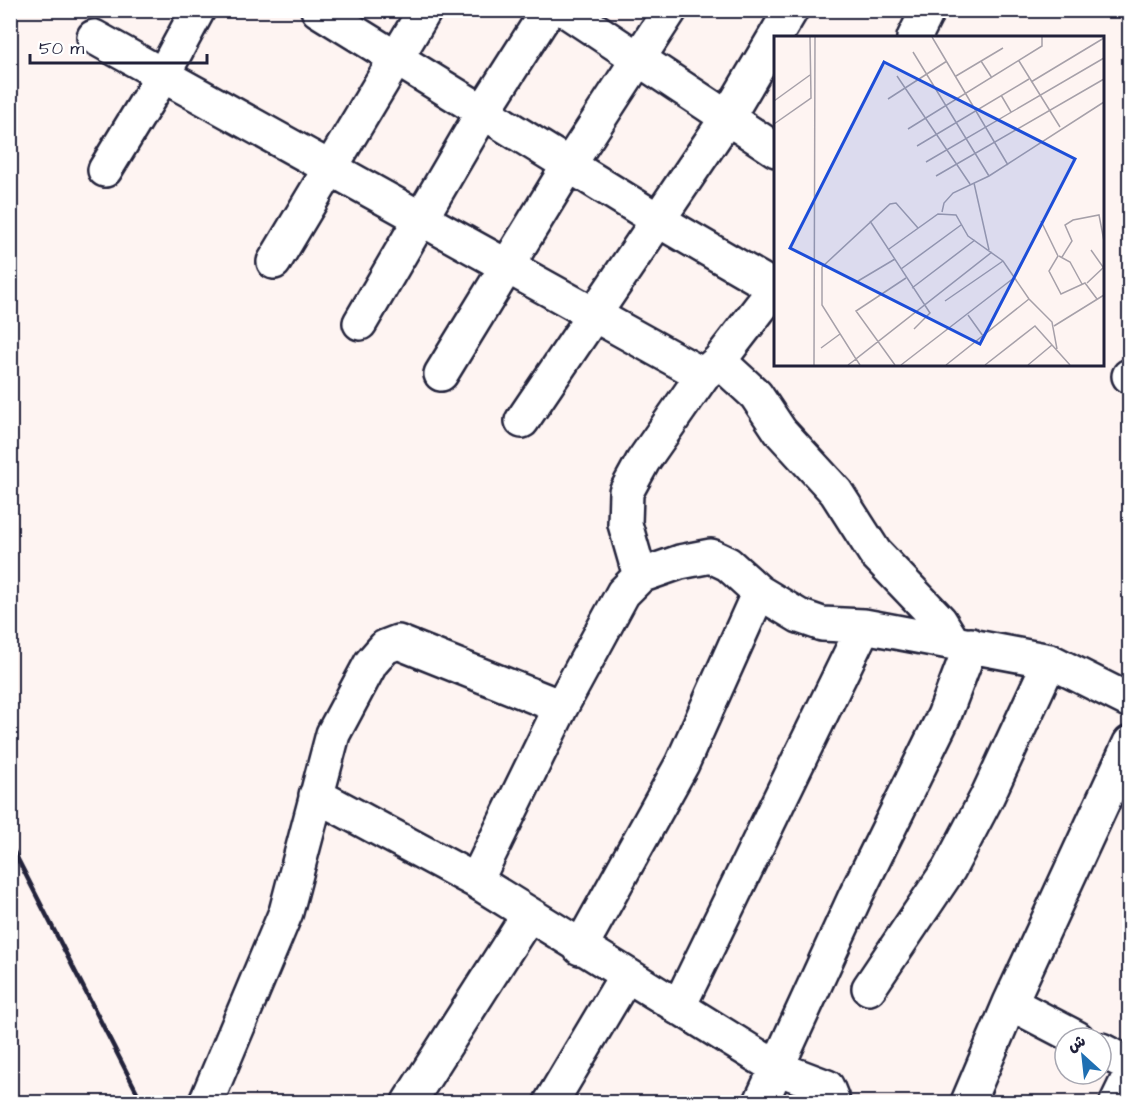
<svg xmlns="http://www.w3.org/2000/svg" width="1140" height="1113" font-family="'Architects Daughter','Playpen Sans Arabic',sans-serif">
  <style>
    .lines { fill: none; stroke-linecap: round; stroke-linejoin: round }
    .minor-casing { stroke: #22223b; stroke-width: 38 }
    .minor { stroke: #fff; stroke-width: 33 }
    .rail { stroke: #22223b; stroke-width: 4.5 }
    .inset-road { fill: none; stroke: #a6a0a9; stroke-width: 1.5 }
    .view { fill: #1d4ed8; fill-opacity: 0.15; stroke: #1d4ed8; stroke-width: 3 }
    .inset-edge { fill: none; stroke: #22223b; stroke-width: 3 }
  </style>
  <rect width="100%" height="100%" fill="#fef4f2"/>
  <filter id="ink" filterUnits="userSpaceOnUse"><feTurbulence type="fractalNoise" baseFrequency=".0167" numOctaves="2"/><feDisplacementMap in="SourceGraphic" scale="12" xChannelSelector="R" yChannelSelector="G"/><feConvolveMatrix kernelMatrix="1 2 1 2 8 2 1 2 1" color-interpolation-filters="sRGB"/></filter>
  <g filter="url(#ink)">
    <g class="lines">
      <!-- minor casing -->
      <g class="minor-casing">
        <path id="minor" d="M318 10 658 220 775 288
          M565 10 776 150
          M94 37 703 375
          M914 38 928 10
          M105 170 163 75 198 10
          M274 262 425 10
          M360 323 483 112 548 10
          M719 361 756 395 780 431 836 492 875 553 940 621 953 642
          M441 374 569 165 670 10
          M1129 376H1130
          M522 421 727 118 791 10
          M640 576 625 524 626 492 643 461 703 375 719 361 776 287
          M316 795 476 881 777 1068 827 1087 833 1102
          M476 881 561 707 623 593 640 576 680 562 711 556 728 564 759 592 799 616 822 624 864 626 1050 661 1130 701
          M580 948 682 764 759 592
          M869 988 949 869 987 797 1050 661
          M1010 1003 1077 1038
          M678 1008 864 626
          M1101 1050 1130 1065
          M206 1102 286 912 333 734 371 663 385 647 398 642 561 707
          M409 1102 529 914
          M551 1102 626 976
          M761 1102 856 895 944 716 971 645
          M968 1102 1010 1003 1130 743
          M1117 1102 1130 1075"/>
      </g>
      <!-- minor -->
      <use href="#minor" class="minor"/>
      <!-- rail -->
      <path class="rail" d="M10 844 142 1102"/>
    </g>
  </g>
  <!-- overview -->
  <g transform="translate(774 36)">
    <rect width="330" height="330" fill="#fef4f2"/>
    <path class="inset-road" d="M158 1 234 129M139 16 215 140M207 25 218 42M245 25 286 91M123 40 196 148M182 40 229 12M257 46 330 2M227 59 237 76M114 63 173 25M0 65 36 39M0 88 37 62 36 1M134 93 268 10V1M143 110 255 43M152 126 330 22M162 140 330 43M200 147 215 214M168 176 170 167 179 157 215 140 330 66M96 185 156 277 140 293M267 185 284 220 275 235 287 258 311 247 323 263M115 213 164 178 182 179 194 200 229 225 255 263 278 286 283 313M317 214 329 231M285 220 296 226 308 248M288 221 298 205 291 189 299 184 325 179 330 205M127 233 187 189M84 245 121 223M313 247 330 231M138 252 201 204M171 265 229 225M194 279 209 300M280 290 330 259M47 312 66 298M40 329 41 1M74 329 82 323 48 269V231L116 168 122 167 144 192M86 329 82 323 218 216M121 329 82 275 132 242M127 329 241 241M172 329 255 263M211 329 261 290 296 329M254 329 278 309"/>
    <path class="view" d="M110 26 301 123 206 308 16 212Z"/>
    <rect width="330" height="330" class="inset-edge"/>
  </g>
  <!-- margin -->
  <rect width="1140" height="1113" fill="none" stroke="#fff" stroke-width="36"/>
  <rect x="18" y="18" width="1104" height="1077" fill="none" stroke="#22223b" stroke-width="2" filter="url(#ink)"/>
  <!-- north arrow -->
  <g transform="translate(1083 1056) rotate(333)"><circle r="28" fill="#ffffff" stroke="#a7a7b1" stroke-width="1.5"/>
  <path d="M0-4.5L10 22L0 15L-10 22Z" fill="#1f6fb2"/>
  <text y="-9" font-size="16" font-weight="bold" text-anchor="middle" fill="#22223b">ش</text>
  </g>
  <!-- scale -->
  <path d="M30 54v9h177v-9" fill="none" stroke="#22223b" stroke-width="3"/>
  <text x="39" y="54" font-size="18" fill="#22223b" stroke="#ffffff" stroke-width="4.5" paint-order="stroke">50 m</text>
</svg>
